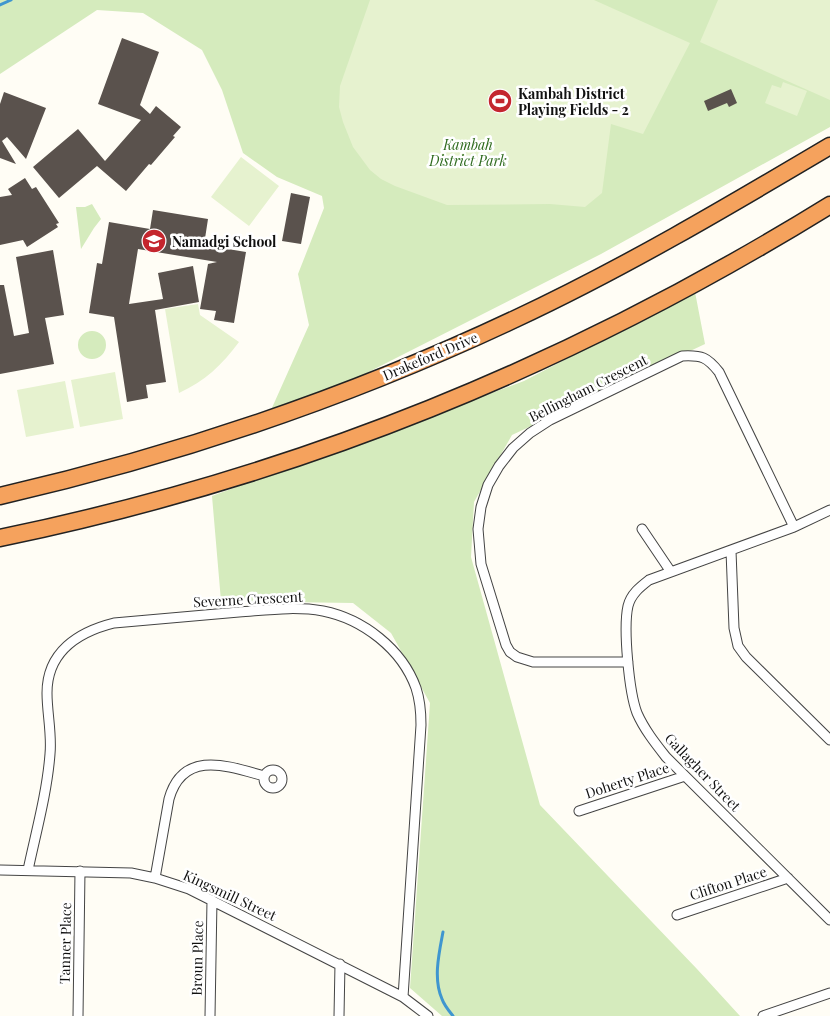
<svg xmlns="http://www.w3.org/2000/svg" width="830" height="1016" font-family="'Playfair Display',serif">
  <style>
    .green { fill: #d5ebbd }
    .pitch { fill: #e6f2cf }
    .lines { fill: none; stroke-linecap: round; stroke-linejoin: round }
    .stream { stroke: #3f96cf; stroke-width: 3 }
    .building { fill: #5a524d }
    .street-casing { stroke: #444; stroke-width: 11 }
    .highway-casing { stroke: #222; stroke-width: 19 }
    .street { stroke: #fff; stroke-width: 9 }
    .highway { stroke: #f5a25d; stroke-width: 16 }
    .labels { text-anchor: middle; dominant-baseline: central; stroke-width: 5; stroke-linejoin: round; paint-order: stroke }
    .poi-label { font-size: 14px; font-weight: bold; fill: #111; stroke: #fff; text-anchor: start }
    .park-label { font-size: 14px; font-style: italic; fill: #2f6b1f; stroke: #fff }
    .street-label { font-size: 14px; fill: #111; stroke: #fff }
  </style>
  <rect width="100%" height="100%" fill="#fffdf5"/>
  <!-- green -->
  <path class="green" d="M0 0H830V127L601 254 335 389 271 410 309 325 298 274 324 208 322 196 277 177 243 153 222 90 202 50 143 13 97 10 0 74Z
    M92 204 101 219 94 228 81 249 76 207H85Z
    M695 292 705 344 512 435 474 502 471 557 540 805 697 969 740 1016H442L410 988 430 703 391 633 353 603 221 601 212 496 524 381Z
    M78 345a14 14 0 1 1 28 0a14 14 0 1 1-28 0Z"/>
  <!-- pitch -->
  <path class="pitch" d="M370 0H594L690 43 643 134 611 124 602 193 585 207 550 204 447 205 395 186 381 179 370 170 353 147 343 122 339 107 340 86Z
    M718 0H830V100L700 42Z
    M783 82 807 91 797 116 765 103 772 85 781 88Z
    M241 157 279 186 249 226 211 197Z
    M198 304 200 315 239 342C222 365 205 381 179 393L165 309Z
    M115 372 123 419 80 427 71 380Z
    M65 381 74 428 26 437 17 390Z"/>
  <g class="lines">
    <!-- stream -->
    <path class="stream" d="M0 5 11 0
      M443 932C439 953 433 979 442 999 444 1005 449 1011 453 1016"/>
  </g>
  <!-- building -->
  <path class="building" d="M122 38 159 52 140 105 150 114 156 106 181 127 173 136 175 137 151 165 149 164 126 191 97 166 59 198 33 167 78 129 105 161 141 120 98 104Z
    M731 89 737 103 729 107 727 103 708 111 704 101Z
    M4 92 46 108 26 159 7 137 2 141 16 164 0 158V104Z
    M25 178 32 189 36 187 59 223 56 224 58 227 27 247 23 240 0 245V197L12 195 8 189Z
    M291 193 310 197 301 244 282 241Z
    M153 210 208 219 204 245 246 252 234 323 214 320 216 311 200 309 208 264 217 262 138 249 129 304 163 299 158 273 193 266 199 302 155 310 166 382 146 385 148 398 127 402 114 317 89 313 97 263 102 264 109 222 150 229Z
    M53 250 64 315 45 318 54 364 0 374V285H4L14 336 29 333 16 257Z"/>
  <g class="lines">
    <!-- street casing -->
    <g class="street-casing">
      <path id="street" d="M830 510 794 527 649 580C640 587 631 594 628 606 623 628 629 692 637 713 644 729 655 743 666 757L830 920
        M642 529 671 572
        M731 551 734 628 738 646 746 657 830 740
        M628 662H533L517 657 510 652 506 645 481 564 478 529 481 507 488 485 499 466 513 448 530 433 550 420 682 356C702 355 707 357 719 372L794 527
        M264 779a9 9 0 1 1 18 0a9 9 0 1 1-18 0Z
        M579 811 685 776
        M0 870 131 873 155 878 189 889 403 997 428 1016
        M28 870C36 832 47 793 50 754 52 734 47 713 47 693 47 652 78 632 114 623 156 619 198 616 239 612 267 610 295 606 323 611 363 619 402 649 416 688 420 700 421 712 421 725L403 997
        M155 878 169 799C183 749 228 766 264 776
        M677 915 788 878
        M78 1016 80 871
        M210 1016 212 900
        M339 1016 340 964
        M763 1016 830 993"/>
    </g>
    <!-- highway casing -->
    <g class="highway-casing">
      <path id="highway" d="M0 496C178 455 350 397 515 319 624 268 727 207 830 146
        M0 538C300 476 570 366 830 205"/>
    </g>
    <!-- street -->
    <use href="#street" class="street"/>
    <!-- highway -->
    <use href="#highway" class="highway"/>
  </g>
  <!-- icons -->
  <defs>
    <g id="stadium-disc" transform="scale(1.25)"><circle r="9.5" fill="#c4262e" stroke="#fff"/><path d="M0-5a6.5 5 0 1 0 0 10a6.5 5 0 1 0 0-10ZM-3.5-1.8h7v3.6h-7Z" fill="#fff"/></g>
    <g id="school-disc" transform="scale(1.25)"><circle r="9.5" fill="#c4262e" stroke="#fff"/><path d="M0-5L7-2L0 1L-7-2ZM-4 1L0 2.5L4 1V4Q0 6-4 4Z" fill="#fff"/></g>
  </defs>
  <g fill-rule="evenodd">
    <use href="#stadium-disc" x="500" y="101"/>
    <use href="#school-disc" x="154" y="241"/>
  </g>
  <g class="labels">
    <!-- poi labels -->
    <g class="poi-label">
      <text x="518" y="93">Kambah District<tspan x="518" dy="16">Playing Fields - 2</tspan></text>
      <text x="172" y="241">Namadgi School</text>
    </g>
    <!-- park labels -->
    <g class="park-label">
      <text x="468" y="144">Kambah<tspan x="468" dy="16">District Park</tspan></text>
    </g>
    <!-- street labels -->
    <g class="street-label">
      <text transform="translate(430 356) rotate(-23)">Drakeford Drive</text>
      <text transform="translate(588 388) rotate(-27)">Bellingham Crescent</text>
      <text transform="translate(248 599) rotate(-3)">Severne Crescent</text>
      <text transform="translate(703 772) rotate(46)">Gallagher Street</text>
      <text transform="translate(627 780) rotate(-18)">Doherty Place</text>
      <text transform="translate(728 883) rotate(-18)">Clifton Place</text>
      <text transform="translate(230 895) rotate(25)">Kingsmill Street</text>
      <text transform="translate(65 943) rotate(-89)">Tanner Place</text>
      <text transform="translate(197 958) rotate(-89)">Broun Place</text>
    </g>
  </g>
</svg>
